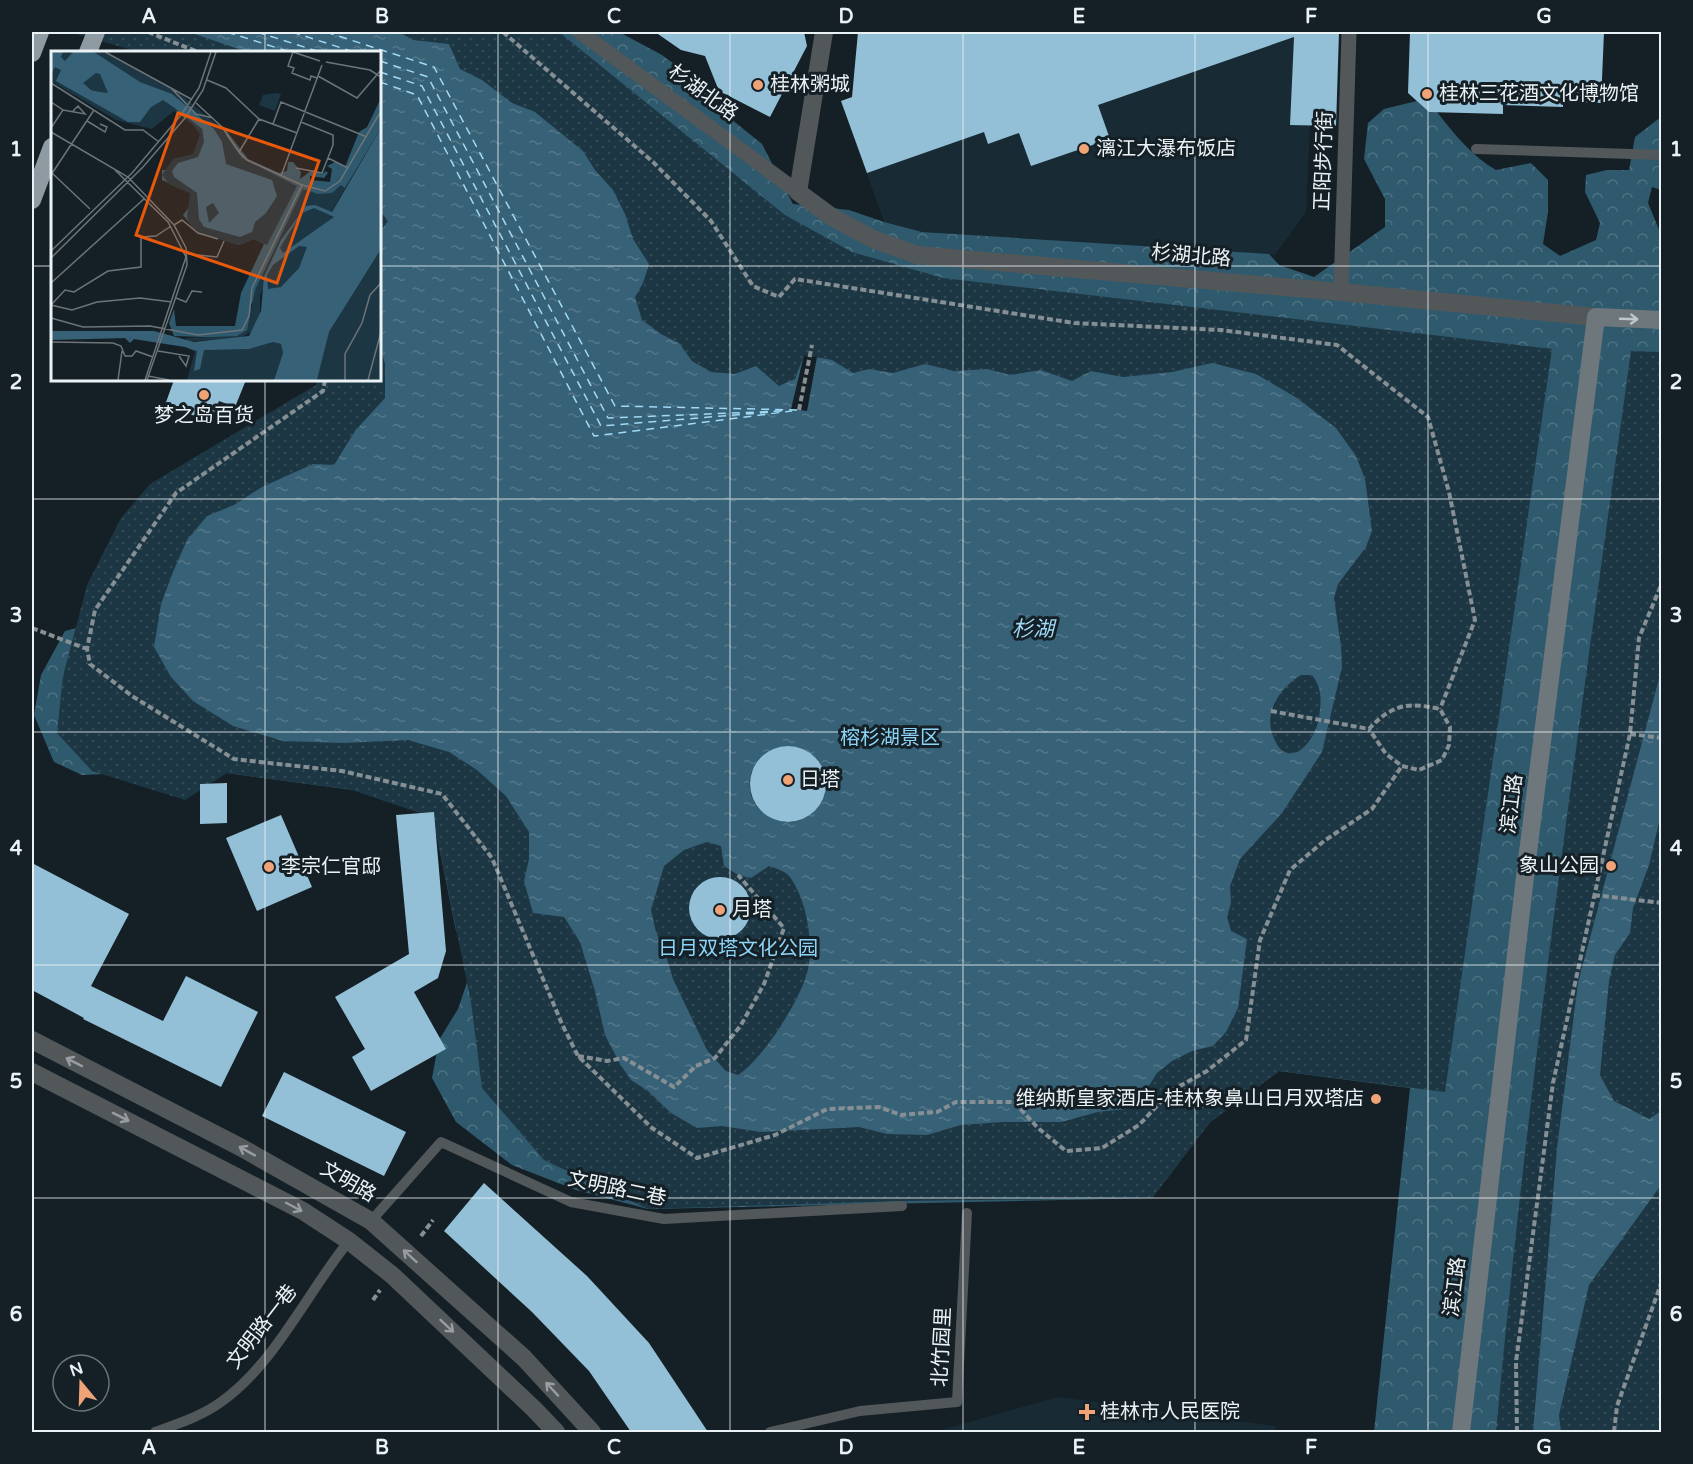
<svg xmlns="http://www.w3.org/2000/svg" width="1693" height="1464" font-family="'Varela Round','Noto Sans SC',sans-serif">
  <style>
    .built { fill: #182a33 }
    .forest { fill: url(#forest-crowns) }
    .park { fill: url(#park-dots) }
    .water { fill: url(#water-ripples); fill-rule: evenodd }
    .pier { fill: #152026 }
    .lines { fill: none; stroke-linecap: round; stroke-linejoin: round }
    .ferry { stroke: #a1daf7; stroke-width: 1.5; stroke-dasharray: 8 6; stroke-linecap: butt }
    .building { fill: #93c0d7 }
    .path { stroke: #868f94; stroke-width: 4; stroke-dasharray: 6 3; stroke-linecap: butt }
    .service { stroke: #52575a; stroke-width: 10 }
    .pedestrian { stroke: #52575a; stroke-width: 15 }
    .tertiary { stroke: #52575a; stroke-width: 18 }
    .secondary { stroke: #6e777c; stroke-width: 18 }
    .trunk { stroke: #8e9ba2; stroke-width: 18 }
    .oneway { stroke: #bfc7cb }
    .oneway2 { stroke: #979da0 }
    .grid { fill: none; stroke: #ebf2f6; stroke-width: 1.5; stroke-opacity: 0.55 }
    .poi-dot { fill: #efa377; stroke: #152026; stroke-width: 2 }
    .labels { text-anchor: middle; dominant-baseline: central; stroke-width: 6; stroke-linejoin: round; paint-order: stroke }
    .poi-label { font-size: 20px; fill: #ebf2f6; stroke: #152026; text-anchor: start }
    .street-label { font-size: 20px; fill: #ebf2f6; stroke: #152026 }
    .park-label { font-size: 20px; fill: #8bd4f8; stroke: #152026 }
    .water-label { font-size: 21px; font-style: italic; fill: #a1daf7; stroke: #152026 }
    .inset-river { fill: none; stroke: #376176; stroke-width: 3 }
    .inset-road { fill: none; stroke: #6b7479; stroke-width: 1.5 }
    .view { fill: #e8590c; fill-opacity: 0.15; stroke: #e8590c; stroke-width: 3 }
    .inset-edge { fill: none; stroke: #ebf2f6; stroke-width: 3 }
    .neatline { fill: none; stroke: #ebf2f6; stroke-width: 2 }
    .grid-label { font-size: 20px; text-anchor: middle; font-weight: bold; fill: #ebf2f6 }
  </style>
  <defs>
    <pattern id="forest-crowns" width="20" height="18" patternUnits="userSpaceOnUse" patternTransform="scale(1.5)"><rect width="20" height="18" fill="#2f5a6e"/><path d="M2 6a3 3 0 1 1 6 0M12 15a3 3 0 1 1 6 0" fill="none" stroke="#4d7283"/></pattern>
    <pattern id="park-dots" width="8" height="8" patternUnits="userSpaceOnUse" patternTransform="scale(1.5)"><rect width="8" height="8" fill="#1c3643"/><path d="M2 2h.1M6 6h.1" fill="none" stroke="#324a56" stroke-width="1.8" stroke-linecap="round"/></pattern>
    <pattern id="water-ripples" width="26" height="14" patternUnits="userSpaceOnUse" patternTransform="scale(1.5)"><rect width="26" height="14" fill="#376176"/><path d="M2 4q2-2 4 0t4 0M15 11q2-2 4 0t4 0" fill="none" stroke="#54788a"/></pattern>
  </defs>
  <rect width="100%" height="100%" fill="#152026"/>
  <!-- built -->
  <path class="built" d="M858 32H1294L1290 124 1310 125 1306 212 1275 255 922 232 884 222 841 101 852 97Z
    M1058 1397 1276 1426 1275 1432H934Z"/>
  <!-- forest -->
  <path class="forest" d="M399 32H619L662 55 695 80 726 115 762 144 793 204 849 210 884 222 922 232 1269 254 1279 265 1314 277 1385 227V199L1364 159 1368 123 1384 109 1417 101 1429 112H1437C1453 133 1473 157 1496 170L1531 163 1548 180V212L1543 244 1560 256 1596 240 1600 223 1585 192 1586 175 1607 170H1629L1635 137 1657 120 1661 118V190L1652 187 1648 203 1662 237 1661 671 1533 1432H1374L1410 1088 1279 1071 1210 1122 1152 1198 648 1209 576 1190 512 1165 456 1122 432 1078 439 1040 458 1009 478 950 456 931 433 817 353 790 227 773 146 772 82 775 54 762 34 715 41 675 65 631 1091 371Z"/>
  <!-- park -->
  <path class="park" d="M69 32H559L785 215 852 252 943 278 1552 349 1445 1092 1279 1071 1210 1122 1152 1198 902 1201 648 1209 544 1160 482 1088 471 1002 433 817 353 790 227 773 185 800 92 771 57 733 63 676 87 585 121 518 150 484 316 385 317 380H380V52H139Z
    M1631 351 1661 352V1432H1496C1529 1071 1581 711 1631 351Z"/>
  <!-- water -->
  <path class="water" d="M189 32H399L413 40 449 44 460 69 482 80 512 103 535 112 583 151 595 170 613 190 625 214 633 239 649 264 643 283 635 297 642 320 661 334 679 343 692 361 711 372 735 374 756 366 779 386 795 379 804 355 832 360 853 373 869 369 893 373 925 364 954 371 987 369 1010 375 1041 370 1072 381 1091 371 1123 377 1172 372 1212 363 1256 374 1297 398 1336 428 1356 456 1365 479 1372 531 1366 547 1338 584 1334 598 1341 646 1342 667 1322 752 1282 813 1240 859 1230 886 1231 903 1227 917 1231 931 1247 939 1238 1008 1226 1032 1213 1046 1192 1051 1172 1061 1157 1073 1145 1092 1125 1109 1098 1112 1061 1122H1003L961 1125 927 1135 887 1134 859 1127 761 1132 722 1126 697 1128 671 1113 648 1091 631 1080 620 1064 605 1035 595 991 580 942 564 917 533 913 524 881 529 859V832L506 796 477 770 449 752 408 740 344 743 283 741 233 726 193 701 171 677 154 647 161 604 173 572 187 540 207 516 234 505 262 487 313 464 334 465 355 431 385 398V364L380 346V283L383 258 380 232 388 221 380 211V52H247ZM1301 675H1312C1323 689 1321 702 1319 718 1317 732 1301 762 1283 751 1279 749 1275 741 1273 736 1263 712 1281 687 1301 675ZM787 746C852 756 825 835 777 820 767 817 758 810 753 800 741 772 762 751 787 746ZM707 842 721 846 724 866 738 875 751 878 769 866C775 868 785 871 789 876 806 897 814 942 808 969 802 998 763 1059 738 1075L726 1071 707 1050 673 979 667 959 656 932 651 910 664 866 684 850Z
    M1661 671V814L1649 865 1633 908 1630 933 1615 955 1609 981 1600 1075 1614 1101 1649 1119 1661 1111V1185L1589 1285 1559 1415 1561 1432H1533L1557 1148 1578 983Z"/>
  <!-- pier -->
  <path class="pier" d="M804 355 817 357 807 411 791 409Z"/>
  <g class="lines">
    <!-- ferry -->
    <path class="ferry" d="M227 32 290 52
      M257 32 320 52
      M292 32 354 52
      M326 32 434 67 615 406 799 410
      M380 61 428 77 608 418 783 411
      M380 72 422 86 601 426 771 412
      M380 82 417 95 594 436 792 411"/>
  </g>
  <!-- building -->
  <path class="building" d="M655 32H804L807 46 770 117 719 91 705 56 681 50Z
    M858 32H1339L1336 126 1290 125 1294 37 1098 105 1110 139 1031 166 1019 133 988 144 984 132 867 173 841 101 852 97Z
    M1410 32H1604L1601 103 1563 102V107L1503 105V114L1429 112 1408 93Z
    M174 380H246L235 407 219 401 211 422 165 405Z
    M750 784a38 38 0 1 1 76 0a38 38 0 1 1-76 0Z
    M227 783V823L200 824V784Z
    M434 812 446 951 438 978 414 992 446 1049 371 1091 352 1057 365 1049 335 997 409 954 396 815Z
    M281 815 312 887 257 911 226 838Z
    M32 863 129 914 91 986 163 1021 186 976 258 1012 221 1087 83 1019 84 1018 32 990Z
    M689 908a31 31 0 1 1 62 0a31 31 0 1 1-62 0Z
    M284 1072 406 1132 384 1176 262 1116Z
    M484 1183 587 1276 649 1343 708 1432H631L589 1371 532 1312 444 1231Z"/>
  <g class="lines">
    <!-- path -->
    <path class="path" d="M148 32 198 52
      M503 32 653 162 711 221 753 286 779 297 795 279 1074 323 1221 330 1337 345 1428 417 1449 492 1475 620 1440 709
      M325 380 323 391 176 493 95 610 87 649 90 664 132 696 234 759 342 771 442 794 492 858 562 1024 578 1056 652 1128 697 1158 775 1135 827 1109 879 1107 901 1115 937 1112 956 1102H1014L1038 1128 1066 1151 1102 1148 1139 1125 1171 1091 1207 1071 1246 1040 1260 940 1290 870 1324 841 1372 809 1402 766
      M799 410 812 345
      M32 628 87 649
      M1271 711 1369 729C1392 704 1408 702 1440 709L1450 727 1449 745 1442 760 1419 770 1402 766 1386 754 1369 729
      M1630 734 1662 738
      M1594 895 1662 903
      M578 1056 607 1061 624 1058 674 1087 696 1066 715 1058 741 1025 764 984 784 928 738 875
      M421 1236 433 1220
      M373 1300 380 1290
      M1517 1432 1516 1362 1553 1083 1630 734 1639 638 1662 583
      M1614 1432 1617 1406 1662 1281"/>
    <!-- service -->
    <path class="service" d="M1476 149 1662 155
      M371 1221 441 1142 571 1202 664 1219 902 1206
      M155 1432C177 1424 202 1416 221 1402 275 1364 308 1291 349 1241
      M770 1432 860 1411 957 1402 967 1213"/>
    <!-- pedestrian -->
    <path class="pedestrian" d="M580 32 798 192
      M1341 292 1349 32"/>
    <!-- tertiary -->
    <path class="tertiary" d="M824 32 798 192 832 217 873 239 917 255 1341 292 1596 317
      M32 1040 242 1148 371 1221 524 1358 592 1432
      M32 1072 303 1211 349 1241 392 1275 534 1409 556 1432"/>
    <!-- secondary -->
    <path class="secondary" d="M1461 1432 1526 868 1596 317 1662 320"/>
    <!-- trunk -->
    <path class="trunk" d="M88 52 96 32
      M32 53 40 32
      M32 200 52 147"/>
  </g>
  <!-- one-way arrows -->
  <defs><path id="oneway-shaft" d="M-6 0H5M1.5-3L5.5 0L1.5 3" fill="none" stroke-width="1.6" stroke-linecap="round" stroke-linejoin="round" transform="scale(1.5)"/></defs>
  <use class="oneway" href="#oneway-shaft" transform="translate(1629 319) rotate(2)"/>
  <g class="oneway2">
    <use href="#oneway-shaft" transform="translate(74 1062) rotate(-153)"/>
    <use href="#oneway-shaft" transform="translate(121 1117) rotate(27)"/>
    <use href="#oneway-shaft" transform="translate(247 1151) rotate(-151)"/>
    <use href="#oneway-shaft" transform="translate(294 1207) rotate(28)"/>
    <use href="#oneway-shaft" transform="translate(410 1256) rotate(-138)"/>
    <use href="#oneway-shaft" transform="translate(447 1326) rotate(43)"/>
    <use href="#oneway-shaft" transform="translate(552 1389) rotate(-133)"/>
  </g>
  <!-- grid -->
  <path class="grid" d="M265 32V52M498 32V1432M730 32V1432M963 32V1432M1195 32V1432M1428 32V1432M32 266H52M380 266H1662M265 380V1432M32 499H1662M32 732H1662M32 965H1662M32 1198H1662"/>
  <!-- markers -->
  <g class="poi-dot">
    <circle cx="758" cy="85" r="6"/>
    <circle cx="1427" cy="94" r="6"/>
    <circle cx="1084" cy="149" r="6"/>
    <circle cx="204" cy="395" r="6"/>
    <circle cx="788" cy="780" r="6"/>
    <circle cx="1611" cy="866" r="6"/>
    <circle cx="269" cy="867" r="6"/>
    <circle cx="720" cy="910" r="6"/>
    <circle cx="1376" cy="1099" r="6"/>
    <path d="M1084 1403h6v6h6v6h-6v6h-6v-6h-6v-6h6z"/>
  </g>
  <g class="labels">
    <!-- poi labels -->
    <g class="poi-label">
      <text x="770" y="85">桂林粥城</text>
      <text x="1439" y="94">桂林三花酒文化博物馆</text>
      <text x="1096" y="149">漓江大瀑布饭店</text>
      <text x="204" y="416" text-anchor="middle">梦之岛百货</text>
      <text x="800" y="780">日塔</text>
      <text x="1599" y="866" text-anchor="end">象山公园</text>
      <text x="281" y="867">李宗仁官邸</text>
      <text x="732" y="910">月塔</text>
      <text x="1364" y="1099" text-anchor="end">维纳斯皇家酒店-桂林象鼻山日月双塔店</text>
      <text x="1100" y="1412">桂林市人民医院</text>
    </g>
    <!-- street labels -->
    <g class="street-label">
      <text transform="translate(703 93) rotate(36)">杉湖北路</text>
      <text transform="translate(1324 161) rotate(-88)">正阳步行街</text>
      <text transform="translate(1191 256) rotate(5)">杉湖北路</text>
      <text transform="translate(1512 804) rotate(-83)">滨江路</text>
      <text transform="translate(348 1182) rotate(30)">文明路</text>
      <text transform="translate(617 1189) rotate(12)">文明路二巷</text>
      <text transform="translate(1455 1287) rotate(-83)">滨江路</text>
      <text transform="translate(262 1327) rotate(-52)">文明路一巷</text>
      <text transform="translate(942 1347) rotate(-87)">北竹园里</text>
    </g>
    <!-- park labels -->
    <g class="park-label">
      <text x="890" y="738">榕杉湖景区</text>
      <text x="738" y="949">日月双塔文化公园</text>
    </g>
    <!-- water labels -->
    <g class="water-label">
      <text x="1033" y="629">杉湖</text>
    </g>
  </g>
  <!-- overview -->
  <g transform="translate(51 51)">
    <rect width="330" height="330" fill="#152026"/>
    <path d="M225 42 230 43 224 60 208 54 212 44Z" fill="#1c3643"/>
    <path d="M330 47V77L288 147 255 155 200 254 199 280 182 287 123 285 118 272 123 258 125 275H184L190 242 213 193 203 188 188 194 146 181 132 164 139 155V142L111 129V119L189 117 171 74 197 108 228 122 236 120 237 111H242L250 121 249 128 261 119 271 123 275 120 277 122 273 127 259 125V129L279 131 281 118 276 115 284 111 294 116 308 81 316 76Z" fill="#2f5a6e"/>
    <path d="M0 1H52L128 42 170 77 191 107 246 135 216 194 203 188 188 194 146 181 139 174 136 166 139 142 119 134 111 124 122 108 142 103 149 83 141 73 123 60 101 78 65 69 0 30ZM290 134 294 137 280 162 284 166 273 176 248 217 231 237 219 242 213 237 209 243V262L202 280 187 288 139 290V295L221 289 230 293 232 302 223 329H136L144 301 134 296 135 287 186 285 196 279 204 239 252 138 267 143 281 142ZM330 198V329H266L278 281Z" fill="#1c3643"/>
    <path d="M0 1H12L10 6 14 10 22 1H43L89 31 121 43 163 78 171 91 175 113 221 129 226 145 215 162 204 171 201 181 189 186 153 176 148 168 146 142 123 126 121 120 127 112 147 106 153 91 151 76 112 49 100 56 89 71H77L5 30 10 19 4 16 0 23ZM45 22 49 23 57 42 41 40 32 32ZM162 152 168 162 158 172 155 156ZM330 77V198L278 281 266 329H223L232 302 230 293 222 291 198 298 153 299 149 318 143 320 146 300 134 296 76 287 0 289V280H103L143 291 198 285 210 260 213 226 230 189 255 155 264 154 281 161ZM263 157 283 166 232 202 229 197 233 190 251 162ZM248 195 256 196 248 217 230 236 217 238 216 224 222 214Z" fill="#376176" fill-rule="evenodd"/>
    <path class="inset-river" d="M0 4 23 17 32 39 96 54 113 43 131 57M0 6 23 18M0 9 21 20 29 41 57 51 96 57 113 46 130 60M24 24 32 41M139 63 161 80 166 113 182 119M137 65 159 82 164 115 175 117M288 152 321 158M0 284H73L79 290 84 285 107 288M112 289 160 297 195 296 240 277 241 329M260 319 296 188 290 162M259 329 299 184 288 152M263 329 302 185 330 145"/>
    <path class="inset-road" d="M54 1 140 48M242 1 237 15 243 17 241 22 259 29 260 25 266 27M242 1 269 10M275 11 319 19 330 26M267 25 306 47 330 19M156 29 175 37 208 68 246 82M0 32 74 79H92L108 91M120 37 145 63 162 67M0 51 12 59 0 77M145 52 171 76 188 101M12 59 34 63 27 55 22 60M208 68 188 101 196 109 251 134M36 70 54 81 56 76 49 73M222 73 230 51 316 86M0 81 77 126 123 174 135 197 136 214 96 329M277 107 297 117M245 117 271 122 282 94V84L250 71M64 119 117 171 135 206 94 329M1 122 39 158M0 124 43 59M230 125 271 14M123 174 131 169 147 182 167 188M0 200 81 122 130 64 148 37 160 1M137 203 166 206 173 190M0 207 92 116 134 67 152 39 165 1M0 232 94 147M125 247 135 251 141 240 151 241M0 254 14 239 23 241 57 220 90 216V186L105 185 120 175M0 254 21 259 46 251 89 247 121 251M0 267 32 276 99 275 147 284 191 279 198 265 201 237 251 134 274 140 289 130 330 60M0 291 62 292 70 295 74 305H81L85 300 102 306M107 300 138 305 135 315 128 305M97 325 118 329M67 329 71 300M294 329V303L311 272 319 244 330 232M317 329 330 281"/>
    <path class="view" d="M127 62 268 110 226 232 85 184Z"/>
    <rect width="330" height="330" class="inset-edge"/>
  </g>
  <!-- border -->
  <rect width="1693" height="1464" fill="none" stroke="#152026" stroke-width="66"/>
  <!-- north arrow -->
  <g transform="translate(81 1383) rotate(341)"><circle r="28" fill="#152026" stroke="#6b7479" stroke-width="1.5"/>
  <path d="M0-4.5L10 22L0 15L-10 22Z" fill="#efa377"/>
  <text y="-9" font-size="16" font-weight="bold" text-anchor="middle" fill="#ebf2f6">N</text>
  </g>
  <rect x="33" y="33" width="1627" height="1398" class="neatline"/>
  <g class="grid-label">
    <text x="149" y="23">A</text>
    <text x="382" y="23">B</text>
    <text x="614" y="23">C</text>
    <text x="846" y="23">D</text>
    <text x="1079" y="23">E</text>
    <text x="1311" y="23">F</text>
    <text x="1544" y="23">G</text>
    <text x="16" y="156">1</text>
    <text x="1676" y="156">1</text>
    <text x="16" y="389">2</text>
    <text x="1676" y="389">2</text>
    <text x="16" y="622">3</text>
    <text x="1676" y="622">3</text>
    <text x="16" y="855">4</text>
    <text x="1676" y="855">4</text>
    <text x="16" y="1088">5</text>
    <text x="1676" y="1088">5</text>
    <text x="16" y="1321">6</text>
    <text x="1676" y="1321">6</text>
    <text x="149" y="1454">A</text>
    <text x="382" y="1454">B</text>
    <text x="614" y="1454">C</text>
    <text x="846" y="1454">D</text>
    <text x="1079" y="1454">E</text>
    <text x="1311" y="1454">F</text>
    <text x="1544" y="1454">G</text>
  </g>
</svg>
